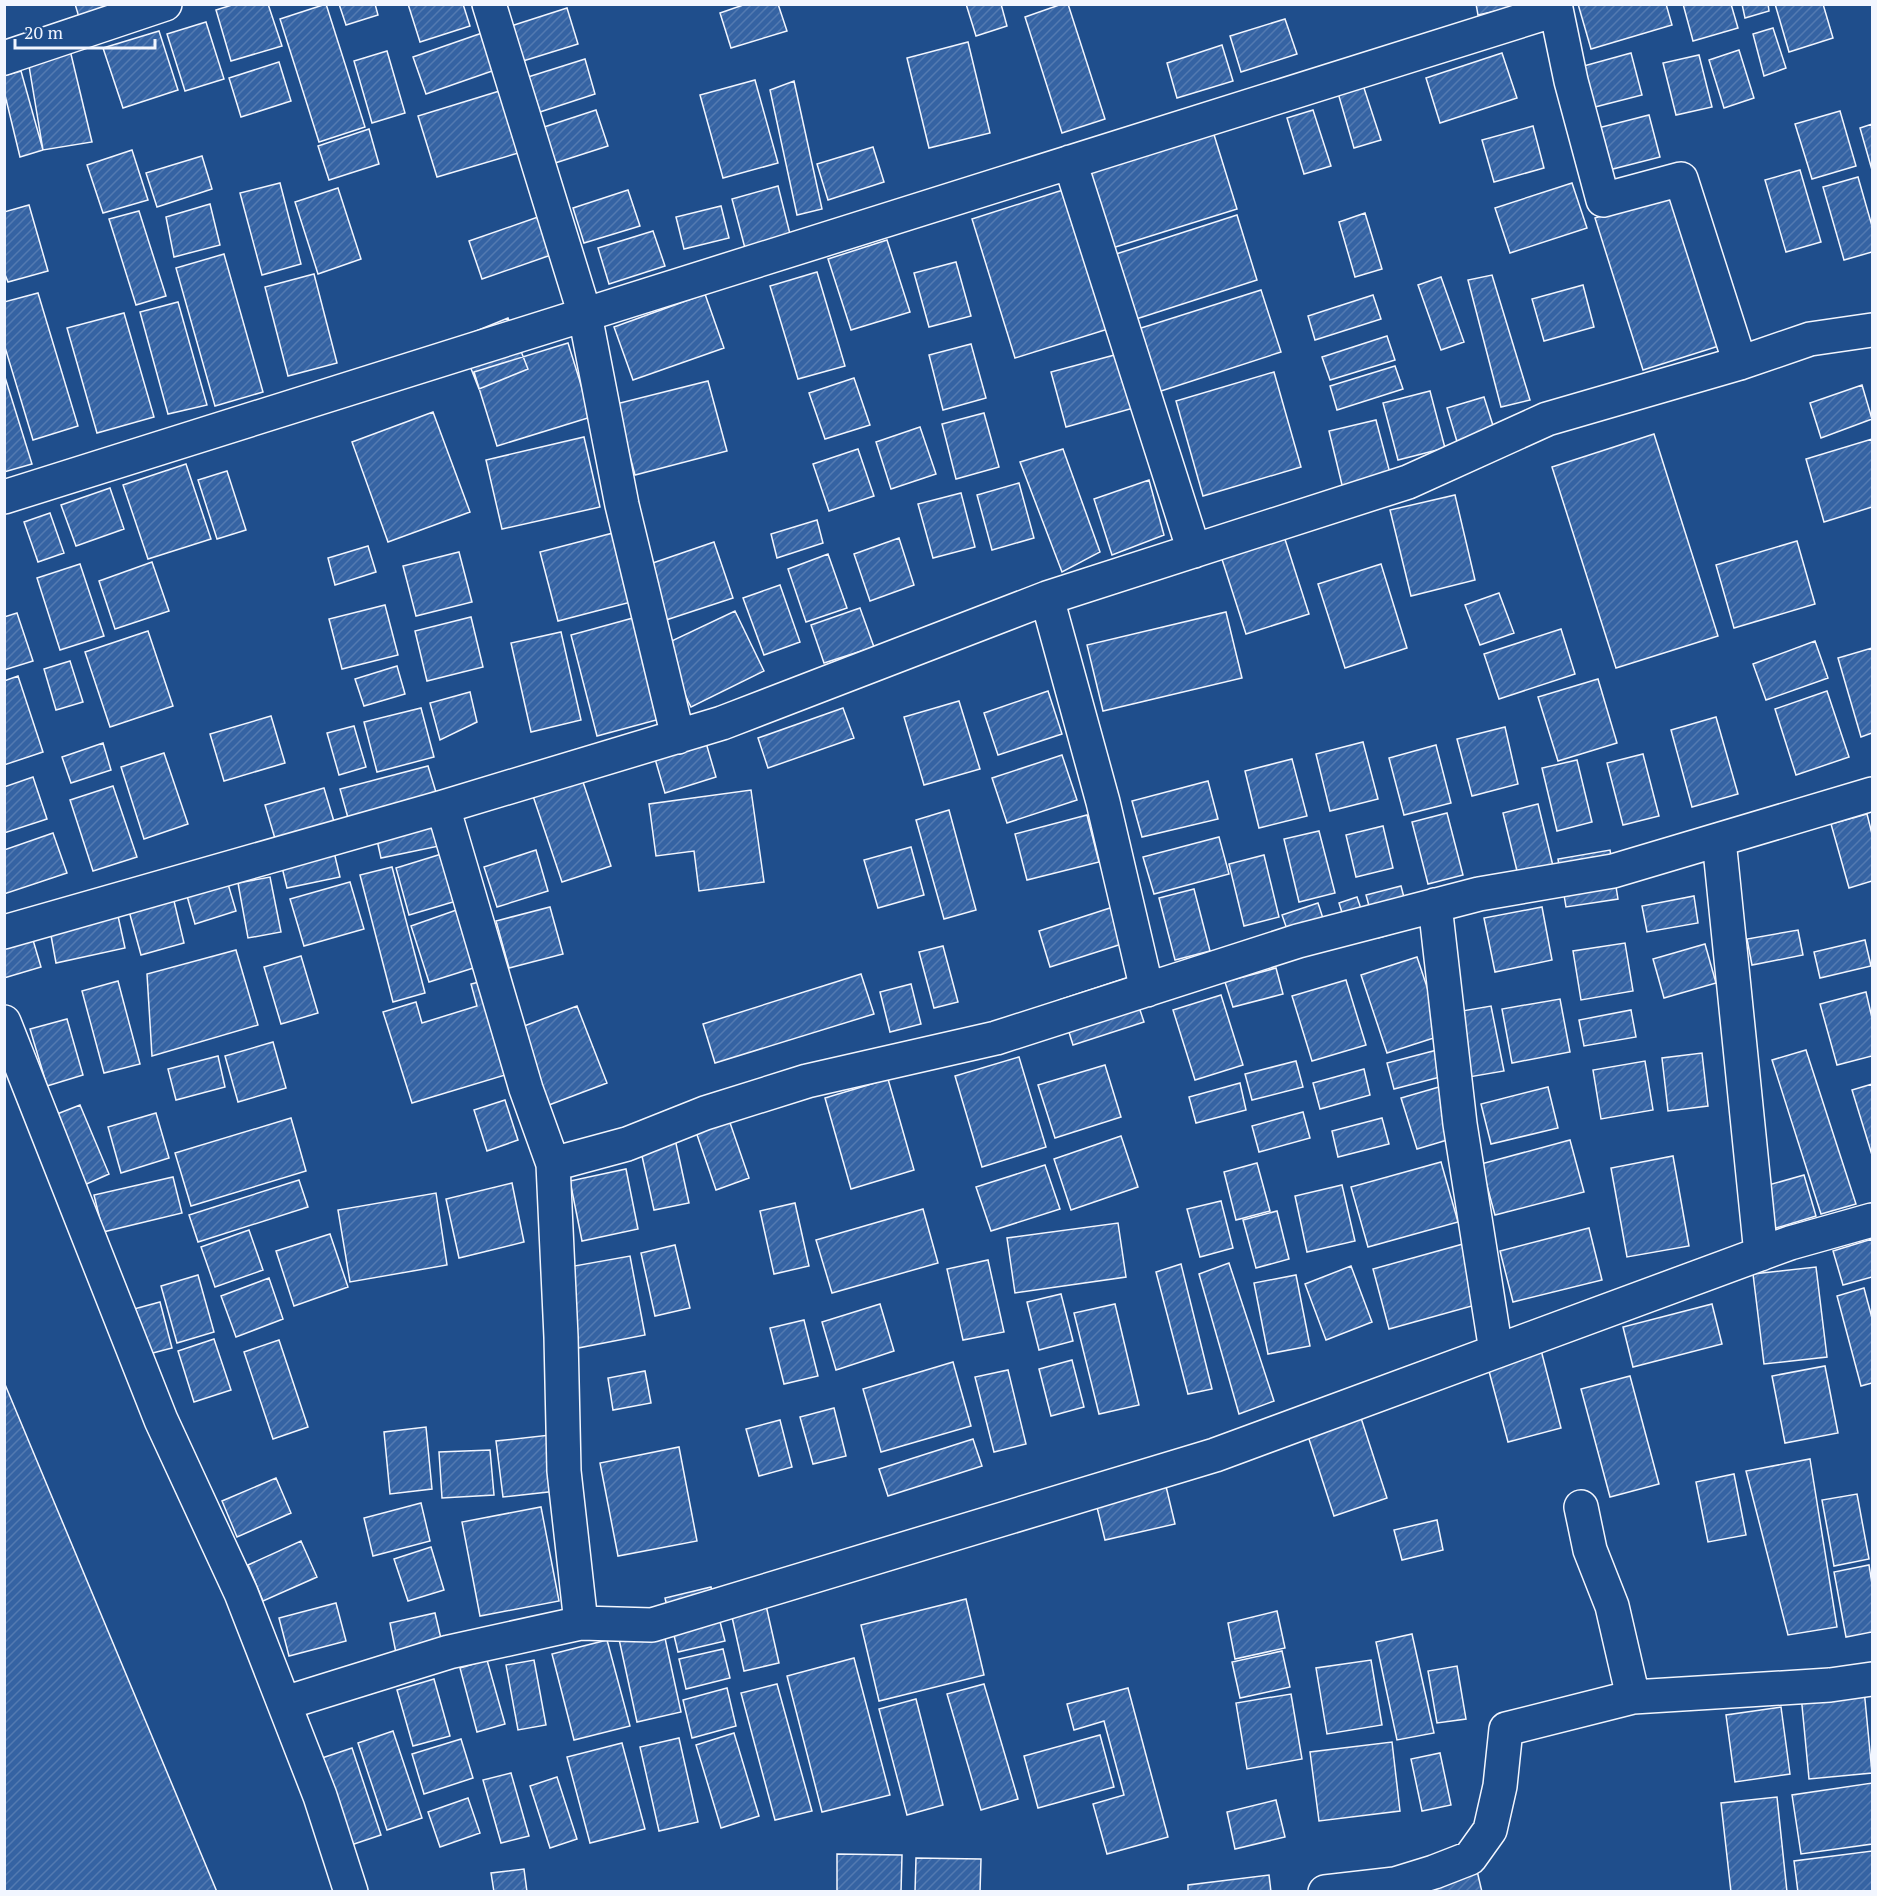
<svg xmlns="http://www.w3.org/2000/svg" width="1877" height="1896" font-family="'PT Serif',serif">
  <style>
    .building { fill: url(#building-hatch); stroke: #f2f6ff; stroke-width: 1.5 }
    .lines { fill: none; stroke-linecap: round; stroke-linejoin: round }
    .street-casing { stroke: #f2f6ff; stroke-width: 36 }
    .street { stroke: #1f4e8c; stroke-width: 33 }
  </style>
  <defs>
    <pattern id="building-hatch" width="6" height="6" patternUnits="userSpaceOnUse" patternTransform="scale(1.5)"><rect width="6" height="6" fill="#3563a3"/><path d="M-1 1l2-2M0 6l6-6M5 7l2-2" fill="none" stroke="#537ab1"/></pattern>
  </defs>
  <rect width="100%" height="100%" fill="#1f4e8c"/>
  <!-- building -->
  <path class="building" d="M75 4H116L81 24Z
    M235 4H268L282 46 231 61 216 10Z
    M326 4 365 127 319 142 280 19Z
    M339 4H375L378 15 346 25Z
    M408 4H463L470 26 420 42Z
    M746 4H778L787 31 731 48 720 13Z
    M966 4H1001L1007 26 976 36Z
    M1062 4H1068L1105 119 1062 133 1025 17Z
    M1476 4H1527L1478 15Z
    M1578 4H1666L1672 25 1591 49Z
    M1683 4H1731L1738 28 1693 41Z
    M1742 4H1768L1769 11 1745 18Z
    M1775 4H1823L1833 38 1789 52Z
    M567 8 578 44 523 61 511 26Z
    M1285 19 1297 54 1241 72 1230 36Z
    M206 22 224 79 185 91 167 34Z
    M1773 28 1786 68 1764 76 1753 34Z
    M159 31 178 90 123 108 103 48Z
    M482 33 495 70 426 94 413 57Z
    M968 42 990 133 929 148 907 58Z
    M1222 45 1233 81 1177 98 1167 63Z
    M70 50 92 142 43 150 28 60Z
    M1739 50 1754 98 1724 108 1709 60Z
    M387 51 405 113 372 123 354 61Z
    M1502 53 1517 98 1440 123 1426 78Z
    M1631 53 1642 95 1591 108 1580 67Z
    M1699 55 1712 107 1676 115 1663 63Z
    M585 59 595 94 540 112 528 77Z
    M279 62 291 101 241 117 229 78Z
    M21 71 43 150 20 157 4 91V76Z
    M755 80 778 163 723 178 700 95Z
    M794 81 822 209 797 215 770 90Z
    M1363 85 1381 140 1354 148 1338 93Z
    M506 89 525 151 437 177 418 116Z
    M596 110 608 146 552 164 541 128Z
    M1313 110 1331 166 1304 174 1287 118Z
    M1840 111 1856 166 1812 179 1795 124Z
    M1649 115 1660 157 1609 170 1598 128Z
    M1872 124V170L1860 128Z
    M1211 125 1237 209 1109 249 1083 165Z
    M1533 126 1544 168 1494 182 1482 140Z
    M369 129 379 164 329 180 318 146Z
    M873 147 884 182 828 200 817 164Z
    M132 150 148 200 103 213 87 165Z
    M202 156 212 189 157 207 146 173Z
    M1800 170 1821 242 1786 252 1765 180Z
    M1858 177 1872 226V252L1844 260 1823 187Z
    M280 183 301 264 262 275 240 193Z
    M1572 183 1587 228 1510 253 1495 208Z
    M778 186 791 238 746 252 732 199Z
    M338 188 361 259 318 274 295 202Z
    M1066 189 1108 329 1015 358 972 219Z
    M628 190 640 226 584 243 573 208Z
    M1673 193 1722 345 1643 370 1595 218Z
    M210 204 220 245 174 257 166 217Z
    M29 205 48 271 8 282 4 272V212Z
    M721 206 729 238 684 249 676 217Z
    M139 211 166 296 136 305 109 219Z
    M1365 213 1382 269 1355 277 1339 222Z
    M1237 215 1257 280 1133 320 1113 255Z
    M538 217 551 255 482 279 469 241Z
    M653 231 665 266 609 284 598 248Z
    M887 240 910 312 851 330 828 259Z
    M224 254 263 392 215 406 176 268Z
    M956 262 971 316 929 327 914 273Z
    M817 272 845 366 798 379 770 286Z
    M314 274 337 363 288 376 265 287Z
    M1492 275 1530 400 1501 407 1468 280Z
    M1441 277 1464 342 1441 350 1418 285Z
    M1583 285 1594 327 1544 341 1532 299Z
    M1261 290 1281 352 1158 392 1138 329Z
    M38 293 78 426 33 440 4 344V302Z
    M705 294 724 348 633 380 614 327Z
    M1373 295 1381 319 1315 340 1308 316Z
    M178 302 207 405 168 414 140 312Z
    M124 313 154 417 97 433 67 328Z
    M508 318 528 369 479 389 459 338Z
    M1387 336 1395 360 1330 380 1322 357Z
    M568 343 591 417 497 446 474 372Z
    M971 344 986 398 943 410 929 355Z
    M1122 353 1137 407 1066 427 1051 372Z
    M1395 366 1403 389 1337 410 1330 386Z
    M1274 372 1301 467 1203 496 1176 401Z
    M4 374 32 464 4 472Z
    M854 378 870 425 825 439 809 393Z
    M708 381 727 451 635 475 616 404Z
    M1862 385 1872 419 1821 438 1810 403Z
    M1430 391 1445 448 1398 460 1383 403Z
    M1484 397 1496 435 1458 445 1447 408Z
    M433 412 470 512 388 542 352 442Z
    M984 413 999 467 956 479 942 424Z
    M1376 420 1391 477 1343 489 1329 431Z
    M920 427 936 474 891 489 876 442Z
    M1654 434 1718 636 1616 668 1552 467Z
    M584 437 600 507 502 529 486 460Z
    M1872 439V507L1824 522 1806 459Z
    M858 449 874 496 829 511 813 464Z
    M1063 449 1100 552 1062 572 1020 462Z
    M186 464 211 539 148 559 123 485Z
    M227 471 246 530 217 539 198 480Z
    M1149 480 1164 535 1112 555 1094 499Z
    M1019 483 1034 538 992 550 977 495Z
    M110 488 124 529 76 546 61 505Z
    M961 493 975 547 933 558 918 504Z
    M1455 495 1475 580 1411 596 1390 510Z
    M50 513 64 553 38 562 24 522Z
    M817 520 823 543 777 558 771 534Z
    M1282 530 1309 614 1246 634 1219 550Z
    M613 533 631 602 558 621 540 552Z
    M899 538 914 585 870 601 854 554Z
    M1797 541 1815 604 1734 628 1716 565Z
    M714 542 733 598 663 621 644 566Z
    M368 546 376 572 335 585 328 558Z
    M459 552 472 602 416 616 403 566Z
    M828 554 847 608 806 622 788 569Z
    M152 562 169 611 115 629 99 581Z
    M80 564 104 636 60 650 37 578Z
    M1381 564 1407 648 1345 668 1318 584Z
    M780 585 800 642 764 655 743 598Z
    M1499 593 1514 633 1480 645 1465 605Z
    M385 605 398 655 342 669 329 619Z
    M860 608 874 647 824 663 811 625Z
    M735 611 764 671 691 707 661 646Z
    M1226 612 1242 678 1103 711 1087 645Z
    M17 613 33 661 4 670V617Z
    M471 617 483 667 427 681 415 631Z
    M633 618 660 719 597 736 571 635Z
    M1561 629 1575 674 1499 699 1484 654Z
    M148 631 173 706 110 727 85 652Z
    M561 632 581 720 531 732 511 643Z
    M1815 641 1828 678 1766 700 1753 664Z
    M1872 648V733L1861 737 1838 658Z
    M70 661 83 702 56 710 44 669Z
    M397 666 405 694 364 706 355 679Z
    M18 676 43 752 4 765V681Z
    M1598 679 1617 743 1558 761 1538 697Z
    M1048 691 1062 734 998 755 984 713Z
    M1827 691 1849 757 1796 775 1775 709Z
    M470 692 477 722 440 740 430 703Z
    M959 701 980 769 924 785 904 717Z
    M421 708 434 757 377 772 364 722Z
    M843 708 854 738 768 768 758 738Z
    M271 716 285 763 224 781 210 734Z
    M1716 717 1738 794 1692 807 1671 730Z
    M354 726 366 767 339 775 327 733Z
    M1505 727 1518 784 1472 796 1457 739Z
    M704 736 716 777 665 793 653 752Z
    M1363 742 1378 799 1330 811 1316 754Z
    M103 743 111 770 71 783 62 757Z
    M1436 745 1451 803 1404 815 1389 758Z
    M164 753 188 824 144 839 121 767Z
    M1643 754 1659 816 1623 825 1607 763Z
    M1062 755 1077 800 1007 823 992 778Z
    M1292 759 1307 816 1259 828 1245 771Z
    M1577 760 1592 822 1557 831 1542 768Z
    M428 766 439 802 350 825 340 789Z
    M33 777 47 819 4 833V787Z
    M582 779 611 866 562 882 533 796Z
    M1208 781 1218 819 1142 837 1132 801Z
    M113 786 137 857 93 871 70 800Z
    M324 788 338 835 279 852 265 805Z
    M751 790 764 882 699 891 694 851 656 856 649 804Z
    M1538 804 1553 866 1518 875 1503 813Z
    M949 810 976 910 944 919 916 820Z
    M1447 813 1463 875 1428 884 1412 822Z
    M1867 814 1872 834V881L1849 888 1831 824Z
    M1087 815 1099 862 1027 880 1015 834Z
    M433 819 439 846 381 858 375 831Z
    M1383 826 1393 868 1356 877 1346 835Z
    M1319 831 1335 893 1299 902 1284 839Z
    M53 833 67 873 4 894V850Z
    M1219 837 1229 874 1154 894 1143 857Z
    M911 847 924 895 878 908 864 860Z
    M536 850 548 891 497 907 484 867Z
    M1610 850 1618 899 1566 907 1558 859Z
    M334 852 340 877 287 888 281 863Z
    M448 852 463 899 409 915 396 868Z
    M1264 855 1279 917 1244 926 1229 864Z
    M392 867 425 993 393 1002 360 875Z
    M270 877 281 932 248 938 238 883Z
    M350 882 364 929 304 946 290 899Z
    M228 884 236 911 195 924 187 896Z
    M1401 886 1412 928 1378 938 1366 895Z
    M1194 889 1210 951 1175 960 1159 898Z
    M1694 896 1698 923 1647 932 1642 906Z
    M1357 897 1370 935 1351 941 1339 903Z
    M174 901 184 943 141 955 129 911Z
    M1318 903 1329 937 1294 949 1282 915Z
    M465 907 483 965 429 982 411 926Z
    M550 907 563 954 509 968 496 921Z
    M1113 907 1125 943 1050 967 1039 931Z
    M1542 907 1552 960 1495 972 1484 918Z
    M118 916 125 948 56 963 50 930Z
    M1798 930 1803 955 1752 965 1747 939Z
    M33 940 41 967 4 978V948Z
    M1865 940 1871 966 1820 978 1814 952Z
    M1625 943 1633 991 1581 1000 1573 951Z
    M1705 944 1716 983 1664 998 1653 959Z
    M943 946 958 1002 934 1008 919 952Z
    M236 950 258 1025 152 1056 147 974Z
    M301 956 318 1013 281 1024 264 967Z
    M1417 957 1443 1035 1387 1053 1361 975Z
    M1276 968 1283 994 1233 1007 1225 982Z
    M861 974 874 1014 715 1063 703 1024Z
    M1129 977 1144 1022 1073 1045 1059 1000Z
    M487 980 515 1072 412 1103 383 1012 416 1002 422 1023 477 1006 471 984Z
    M1346 980 1366 1045 1312 1061 1292 996Z
    M118 981 140 1064 104 1073 82 991Z
    M911 984 921 1024 890 1032 880 992Z
    M1866 992 1872 1018V1056L1837 1065 1820 1004Z
    M1221 995 1243 1065 1195 1080 1173 1010Z
    M1560 999 1570 1052 1512 1063 1502 1009Z
    M577 1006 607 1083 549 1105 519 1028Z
    M1491 1006 1504 1071 1469 1077 1456 1012Z
    M1631 1010 1636 1037 1584 1046 1579 1020Z
    M67 1019 83 1075 47 1086 30 1029Z
    M273 1042 286 1088 238 1102 225 1056Z
    M1437 1050 1444 1076 1394 1089 1387 1063Z
    M1806 1050 1856 1204 1821 1214 1772 1060Z
    M1702 1053 1708 1106 1668 1111 1662 1058Z
    M218 1056 225 1087 176 1100 168 1069Z
    M1019 1057 1046 1147 982 1167 955 1076Z
    M1296 1061 1303 1087 1252 1100 1245 1074Z
    M1645 1061 1653 1110 1601 1119 1593 1070Z
    M1105 1065 1121 1117 1055 1138 1038 1085Z
    M1364 1069 1370 1095 1320 1109 1313 1083Z
    M888 1079 914 1170 851 1189 825 1098Z
    M1240 1083 1246 1110 1196 1123 1189 1097Z
    M1872 1084V1155L1852 1090Z
    M1439 1087 1454 1138 1417 1149 1401 1098Z
    M1548 1087 1558 1128 1491 1144 1481 1104Z
    M505 1100 518 1140 487 1151 474 1110Z
    M80 1105 109 1174 82 1186 52 1116Z
    M1303 1112 1310 1138 1259 1152 1252 1126Z
    M156 1113 169 1158 121 1173 108 1127Z
    M728 1117 749 1178 716 1190 695 1129Z
    M291 1118 306 1171 191 1206 175 1153Z
    M1382 1118 1389 1144 1338 1157 1332 1131Z
    M1121 1136 1138 1187 1071 1210 1054 1159Z
    M675 1139 689 1203 654 1210 640 1147Z
    M1570 1140 1584 1192 1495 1215 1481 1164Z
    M1673 1156 1689 1246 1627 1257 1611 1168Z
    M1441 1162 1458 1222 1368 1247 1351 1187Z
    M1257 1163 1270 1211 1236 1220 1224 1172Z
    M1045 1165 1060 1209 991 1231 976 1187Z
    M626 1169 638 1229 582 1241 570 1181Z
    M1804 1175 1816 1216 1763 1232 1751 1190Z
    M173 1177 182 1213 103 1232 94 1195Z
    M299 1180 308 1207 198 1242 189 1215Z
    M512 1183 524 1242 459 1258 446 1199Z
    M1342 1185 1355 1241 1307 1252 1295 1196Z
    M436 1193 447 1265 350 1282 338 1210Z
    M1221 1201 1233 1248 1200 1257 1187 1209Z
    M795 1203 809 1266 774 1274 760 1211Z
    M923 1209 938 1263 832 1293 816 1240Z
    M1277 1211 1289 1259 1256 1268 1243 1220Z
    M1118 1223 1126 1277 1015 1293 1007 1238Z
    M1589 1228 1602 1280 1513 1302 1500 1251Z
    M249 1230 263 1270 215 1287 201 1247Z
    M330 1234 348 1287 294 1306 276 1251Z
    M1872 1239V1277L1843 1285 1833 1251Z
    M1463 1244 1479 1304 1389 1329 1373 1269Z
    M675 1245 690 1308 655 1316 641 1253Z
    M630 1256 645 1335 578 1348 563 1268Z
    M988 1260 1004 1332 963 1340 947 1269Z
    M1229 1263 1274 1401 1239 1414 1199 1274Z
    M1181 1264 1212 1389 1188 1394 1156 1272Z
    M1351 1266 1372 1322 1326 1340 1305 1284Z
    M1816 1267 1827 1357 1764 1364 1753 1274Z
    M198 1275 214 1332 177 1343 161 1286Z
    M1296 1275 1310 1346 1268 1354 1254 1283Z
    M269 1278 283 1319 236 1337 221 1296Z
    M1864 1288 1872 1318V1383L1861 1386 1837 1296Z
    M1061 1294 1073 1341 1039 1350 1027 1302Z
    M160 1302 172 1348 145 1355 134 1309Z
    M880 1304 894 1351 836 1370 822 1322Z
    M1115 1304 1139 1405 1099 1414 1074 1313Z
    M1712 1304 1722 1344 1633 1367 1623 1327Z
    M804 1320 818 1376 784 1384 770 1328Z
    M214 1339 231 1390 194 1402 178 1351Z
    M279 1340 308 1427 273 1439 244 1352Z
    M1540 1346 1561 1428 1508 1442 1486 1360Z
    M1072 1360 1084 1407 1051 1416 1039 1369Z
    M953 1362 971 1426 881 1452 863 1389Z
    M1825 1366 1838 1433 1785 1443 1772 1376Z
    M1008 1370 1026 1444 994 1452 975 1377Z
    M645 1371 651 1403 613 1410 608 1378Z
    M1630 1376 1659 1484 1610 1497 1581 1389Z
    M4 1382 217 1892H4Z
    M834 1408 846 1456 813 1464 800 1417Z
    M1361 1418 1387 1498 1334 1516 1308 1436Z
    M780 1420 792 1467 759 1476 746 1429Z
    M426 1427 432 1489 390 1494 384 1432Z
    M550 1435 557 1491 503 1497 496 1441Z
    M973 1439 982 1466 888 1496 879 1469Z
    M679 1447 697 1541 618 1556 600 1463Z
    M490 1450 494 1495 442 1498 439 1452Z
    M1810 1459 1837 1627 1788 1635 1746 1471Z
    M1734 1474 1746 1535 1708 1542 1696 1482Z
    M276 1478 291 1513 237 1537 222 1501Z
    M1164 1478 1175 1524 1105 1540 1094 1495Z
    M1857 1494 1869 1559 1834 1566 1822 1500Z
    M421 1503 430 1541 373 1556 364 1518Z
    M541 1507 559 1601 480 1616 462 1522Z
    M1437 1520 1443 1550 1402 1560 1394 1530Z
    M301 1541 317 1577 263 1601 248 1565Z
    M431 1547 444 1590 408 1601 394 1559Z
    M1869 1565 1872 1584V1632L1846 1637 1834 1572Z
    M711 1587 725 1641 678 1652 665 1598Z
    M966 1599 984 1675 879 1701 861 1625Z
    M765 1601 779 1663 744 1671 730 1608Z
    M336 1603 346 1641 289 1656 279 1618Z
    M1277 1611 1285 1648 1235 1659 1228 1623Z
    M435 1613 442 1643 396 1653 390 1623Z
    M663 1629 681 1712 637 1722 619 1639Z
    M1412 1634 1434 1733 1397 1740 1376 1642Z
    M607 1640 630 1726 574 1740 552 1654Z
    M723 1649 730 1678 686 1689 679 1659Z
    M1282 1651 1290 1687 1240 1698 1232 1662Z
    M854 1658 890 1795 822 1812 787 1676Z
    M487 1660 505 1724 477 1732 460 1668Z
    M534 1660 546 1725 518 1730 506 1665Z
    M1371 1660 1382 1725 1327 1734 1316 1668Z
    M1457 1666 1466 1719 1437 1723 1428 1671Z
    M434 1679 450 1736 413 1746 397 1690Z
    M777 1684 812 1811 775 1820 741 1693Z
    M984 1684 1018 1799 981 1810 947 1694Z
    M727 1688 736 1726 692 1738 683 1700Z
    M1128 1688 1168 1837 1107 1854 1093 1804 1124 1795 1104 1721 1074 1730 1067 1704Z
    M1864 1689 1872 1773 1809 1779 1801 1695Z
    M1291 1694 1302 1759 1247 1769 1236 1703Z
    M916 1699 943 1805 907 1815 879 1709Z
    M1781 1707 1790 1774 1735 1782 1726 1715Z
    M393 1731 422 1818 387 1830 358 1743Z
    M734 1733 759 1816 721 1828 696 1745Z
    M1100 1735 1114 1787 1038 1808 1024 1756Z
    M679 1738 698 1822 659 1831 640 1747Z
    M461 1739 473 1778 424 1794 412 1754Z
    M1392 1742 1400 1811 1319 1821 1310 1752Z
    M622 1743 645 1829 590 1843 567 1757Z
    M352 1748 381 1835 345 1847 316 1760Z
    M1440 1753 1451 1805 1422 1811 1411 1759Z
    M511 1773 529 1836 501 1843 483 1780Z
    M557 1777 577 1839 550 1848 530 1786Z
    M1872 1783V1844L1801 1854 1792 1795Z
    M1777 1797 1787 1892H1731L1721 1803Z
    M468 1798 480 1833 440 1847 428 1812Z
    M1276 1800 1285 1837 1235 1849 1227 1812Z
    M1872 1851V1892H1798L1794 1861Z
    M837 1854 902 1855 901 1892H837Z
    M916 1858 981 1859 980 1892H915Z
    M1474 1858 1482 1892H1370Z
    M524 1869 527 1892H494L491 1873Z
    M1269 1875 1271 1892H1188V1885Z"/>
  <g class="lines">
    <!-- street casing -->
    <g class="street-casing">
      <path id="street" d="M489 4 585 315 622 505 678 737
        M1555 4 1571 81 1603 200 1681 179 1740 363
        M4 58 165 4
        M1070 162 1194 551
        M4 497 1555 10
        M1047 598 1103 802 1147 990
        M443 807 526 1089 553 1164 561 1337 564 1471 581 1623
        M1719 840 1761 1254
        M1435 905 1460 1124 1496 1351
        M4 932 443 807 722 723 1047 598 1408 482 1547 419 1740 363 1810 339 1872 330
        M4 1022 161 1420 241 1593 320 1796 351 1892
        M553 1164 627 1144 705 1113 807 1081 996 1038 1298 941 1479 894 1613 871 1872 794
        M1581 1507 1590 1550 1612 1606 1633 1697
        M285 1703 449 1652 581 1623 652 1625 1215 1455 1790 1243 1872 1220
        M1325 1892 1395 1884 1434 1872 1470 1858 1490 1830 1500 1786 1506 1729 1633 1697 1830 1685 1872 1679"/>
    </g>
    <!-- street -->
    <use href="#street" class="street"/>
  </g>
  <!-- border -->
  <rect width="1877" height="1896" fill="none" stroke="#f2f6ff" stroke-width="12"/>
  <!-- scale -->
  <path d="M15 39v9h140v-9" fill="none" stroke="#f2f6ff" stroke-width="3"/>
  <text x="24" y="39" font-size="18" fill="#f2f6ff" stroke="#1f4e8c" stroke-width="4.5" paint-order="stroke">20 m</text>
</svg>
